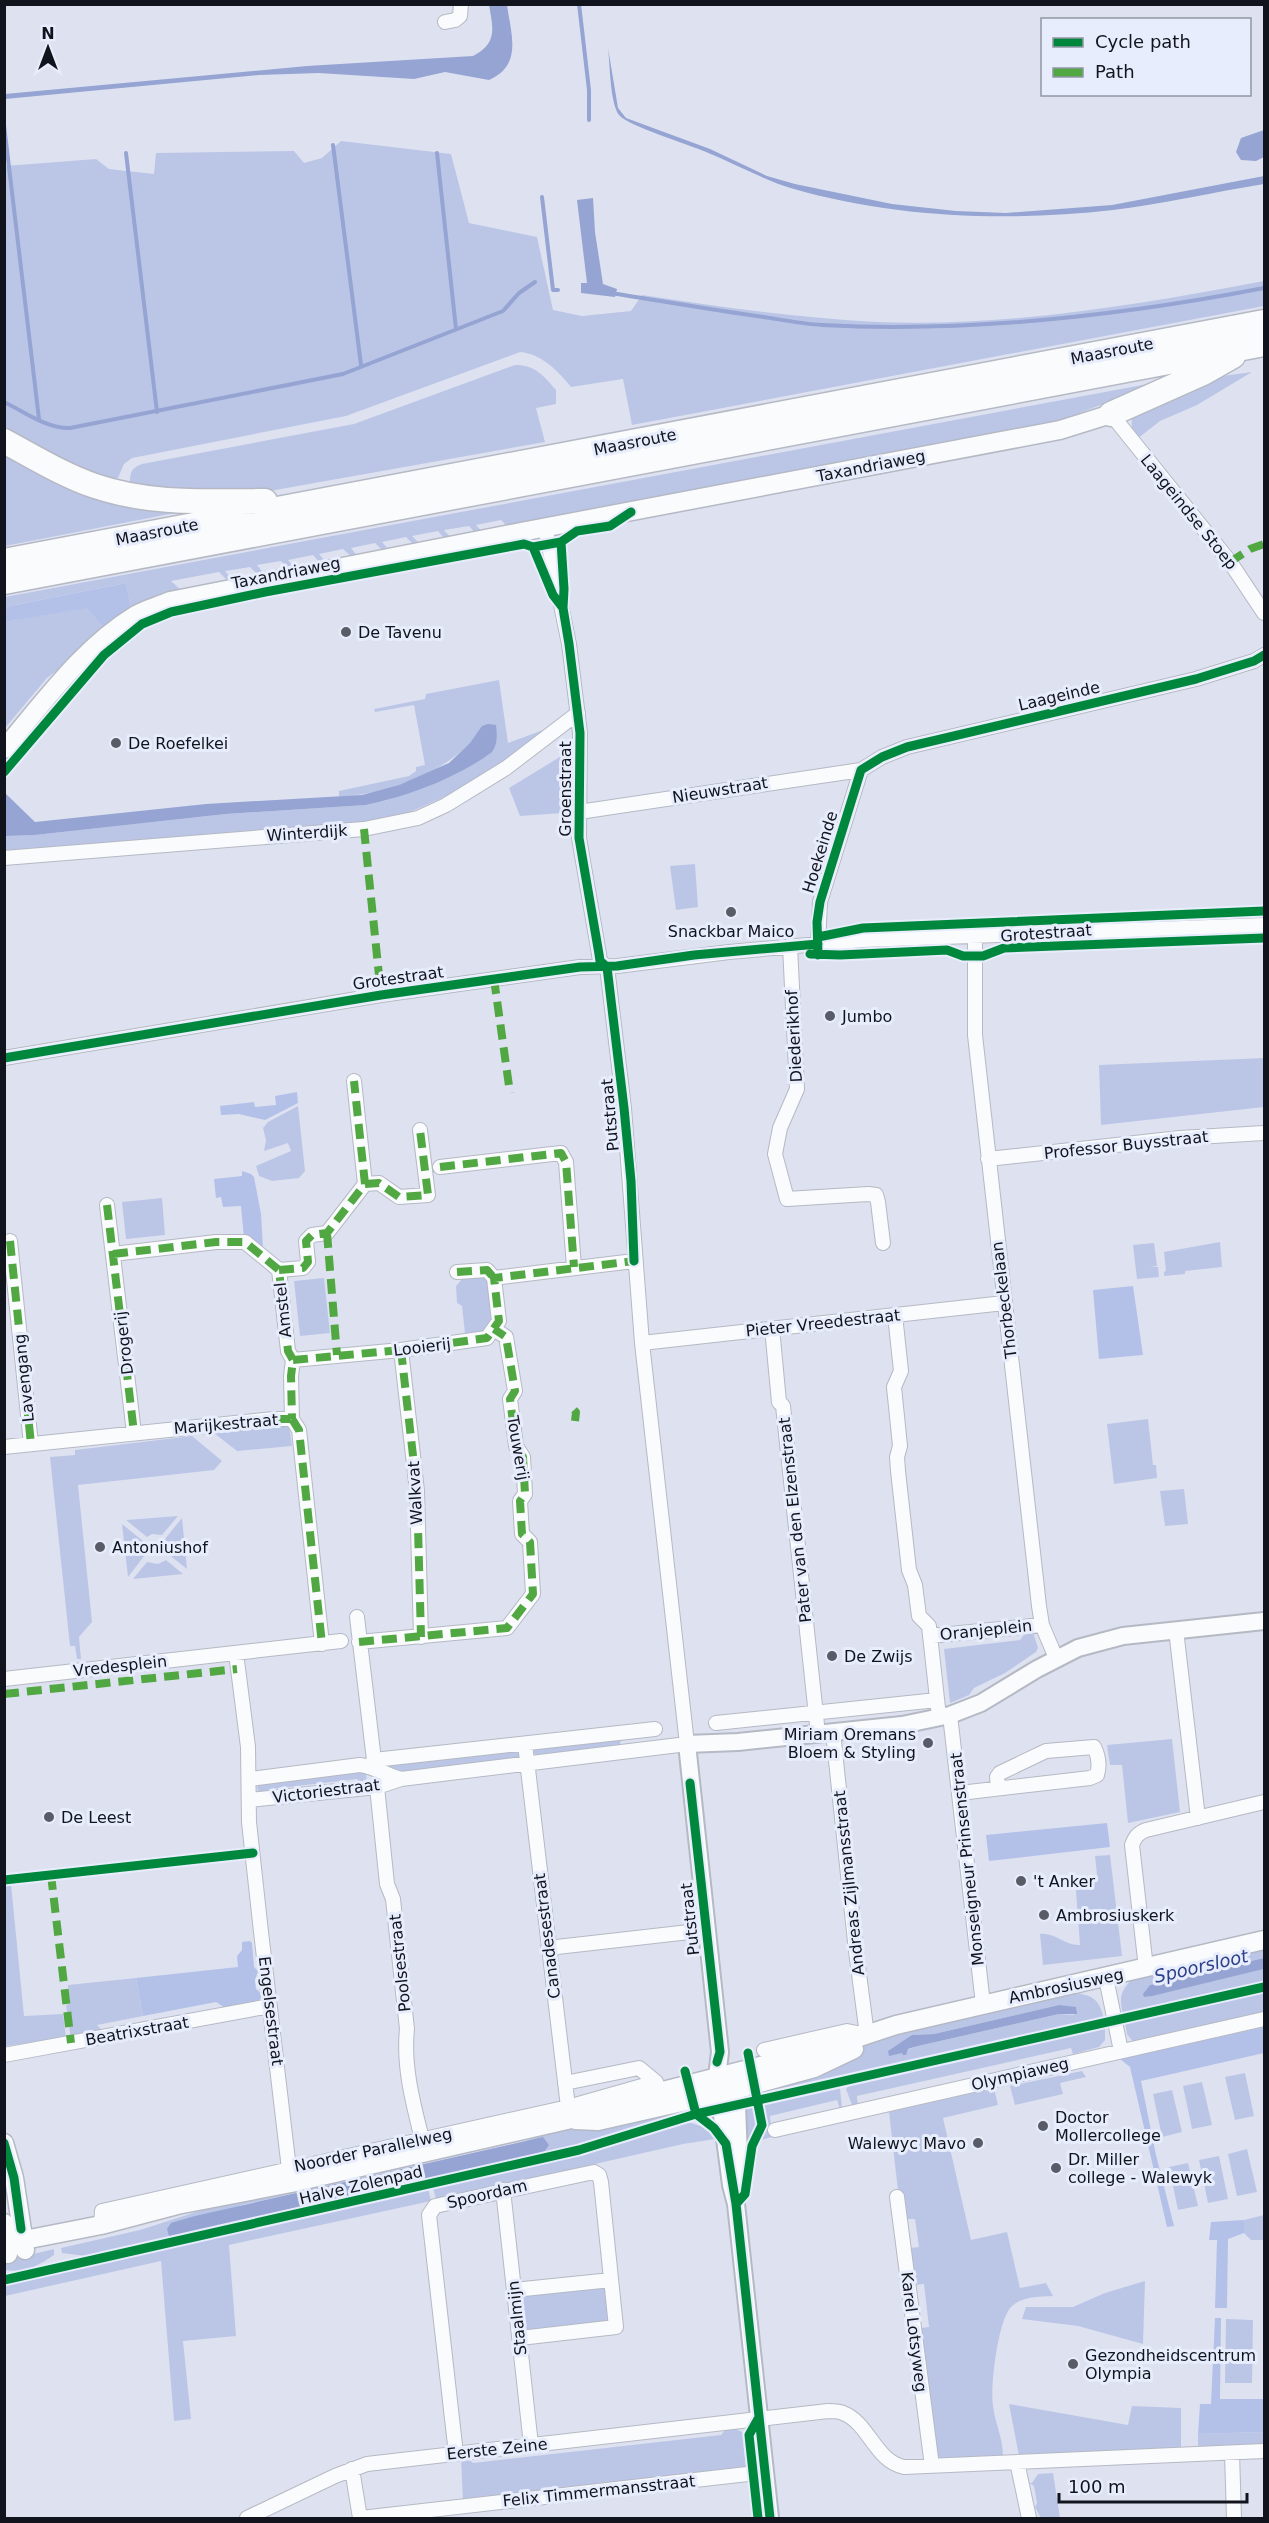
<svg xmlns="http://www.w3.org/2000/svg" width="1269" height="2523" font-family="'DejaVu Sans',sans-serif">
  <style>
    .green { fill: #bbc6e7; fill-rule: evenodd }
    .forest { fill: #b3c1e9 }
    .water { fill: #95a4d2 }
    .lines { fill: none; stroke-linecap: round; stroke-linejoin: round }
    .stream { stroke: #95a4d2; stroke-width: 4 }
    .minor-casing { stroke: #b5b9c4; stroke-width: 16 }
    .tertiary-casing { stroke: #b5b9c4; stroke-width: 20 }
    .secondary-casing { stroke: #b5b9c4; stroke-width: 21 }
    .motorway-casing { stroke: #b5b9c4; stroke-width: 27 }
    .minor { stroke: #fafbfd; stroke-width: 14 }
    .tertiary { stroke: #fafbfd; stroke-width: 16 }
    .secondary { stroke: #fafbfd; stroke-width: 18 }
    .motorway { stroke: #fafbfd; stroke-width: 24 }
    .quiet { stroke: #51a843; stroke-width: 8; stroke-dasharray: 15 8; stroke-linecap: butt }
    .cycleway-casing { stroke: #e7edfc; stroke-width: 13 }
    .cycleway { stroke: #00873e; stroke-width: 9 }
    .poi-dot { fill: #595c67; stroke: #e7edfc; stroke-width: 2 }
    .labels { text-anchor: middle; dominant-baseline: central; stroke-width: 6; stroke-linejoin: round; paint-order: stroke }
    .street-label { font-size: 16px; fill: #11141d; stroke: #e7edfc }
    .poi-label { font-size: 16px; fill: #11141d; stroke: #e7edfc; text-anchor: start }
    .water-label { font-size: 18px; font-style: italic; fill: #2d4189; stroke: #e7edfc }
  </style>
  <rect width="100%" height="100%" fill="#dee2f0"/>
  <!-- green -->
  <path class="green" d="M341 141 451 154 469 223 537 237 553 310 582 316 631 311 642 295C720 307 798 318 877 322 1007 327 1137 305 1264 281V306L632 425 623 379 571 387C558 371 542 354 520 352L346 416 132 458 124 464 118 478 113 480 102 479 5 432V166L96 159 109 169 154 174 156 153 294 151 304 163 322 158Z
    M515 365C535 365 543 375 556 390V404L536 408 545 442 264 492 201 495 135 486 130 482C130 471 132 468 142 464L354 424Z
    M1252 372 1197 405 1160 421 1137 439C1132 432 1131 427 1132 418L1143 407 1209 378Z
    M1164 381 1053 423 509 528 501 520 476 525 483 533 477 535 469 526 444 530 452 539 446 541 438 531 412 536 421 545 415 546 406 537 382 542 390 551 384 552 375 543 351 548 358 557 353 558 343 549 319 554 327 563 321 564 313 555 288 560 296 569 289 570 281 561 257 565 265 575 259 576 250 567 225 571 233 580 228 581 219 572 171 581 181 590 131 608 126 583 5 607V597Z
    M4 456 81 492 180 512 5 546Z
    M80 608H86L103 627 76 656 47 678 5 728V622Z
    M499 680 508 743 543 730 547 731 484 779 408 813 366 823 5 854 4 836 35 835 226 814 366 805 388 800 437 782 470 743C436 777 387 793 339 797V791L409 776 416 771V767L425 765 414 705 375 712 374 709 425 699 426 694Z
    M568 752 565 810 563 813 520 816 509 788Z
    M695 864 698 907 676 910 670 866Z
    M1264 1058V1107L1101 1125 1099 1065Z
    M298 1106 305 1171 299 1178 272 1181 259 1176 256 1166 291 1151 288 1143 264 1151 266 1140 263 1128 268 1122Z
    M162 1198 165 1235 126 1239 122 1202Z
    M1220 1242 1222 1267 1185 1271V1274L1164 1276V1272L1166 1271 1164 1252Z
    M1154 1243 1157 1266 1150 1267H1158L1159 1277 1137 1279 1133 1245Z
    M486 1276 489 1278 493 1321 483 1334 468 1335 465 1333 462 1306 457 1303 456 1286 463 1278Z
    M324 1278 330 1333 300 1336 294 1281Z
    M1148 1419 1153 1465H1156L1157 1478 1114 1484 1107 1424Z
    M289 1426 292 1446 237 1451 214 1433Z
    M192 1436 222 1461 214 1470 78 1485 92 1622 79 1637 81 1659H77L75 1646H70L50 1457 75 1455V1450Z
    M1184 1489 1188 1524 1165 1526 1160 1491Z
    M178 1516 162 1535 152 1534 147 1537 126 1520Z
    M182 1518 187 1569 168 1554 169 1546 165 1539Z
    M122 1524 143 1541 141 1548 145 1555 128 1577Z
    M166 1560 183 1574 133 1579 147 1562 158 1564Z
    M1028 1630 1033 1632 1038 1648 1036 1652 1005 1673 974 1688 969 1695 950 1703 944 1649 1020 1640Z
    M621 1737 620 1746 538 1757 533 1752 534 1748Z
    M1172 1739 1180 1812 1128 1823 1122 1765H1110L1107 1745Z
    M521 1750 520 1758 396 1773H390L384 1765Z
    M358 1770 366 1773 367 1782 361 1784 357 1779 272 1789 268 1794 259 1793 257 1788 258 1785Z
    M1110 1855 1122 1956 1043 1965 1040 1934C1055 1932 1065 1946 1080 1945L1075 1877 1097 1875 1095 1856Z
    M4 1884H11L24 2016 63 2014 66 2038 6 2046Z
    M1264 1950V1958L1150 1985 1145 1997 1264 1969V1983L1123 2014C1119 1998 1120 1992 1132 1979Z
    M136 1978 143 2016 97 2025 103 2031 71 2039 66 2005 70 2004 68 1985Z
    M1070 1992C1091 1995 1099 1997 1104 2019L764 2096 762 2087 817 2071 878 2039 903 2031ZM1059 2005 1075 2015 1059 2014 918 2046 902 2052 912 2035 934 2034Z
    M1264 1992V2014L1134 2043 1127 2034 1125 2023Z
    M1105 2026V2040L1099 2047 1073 2054 1071 2048 857 2096 858 2106 852 2105 846 2089 851 2083Z
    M1082 2071 1086 2077 1060 2083 1063 2094 1015 2105 1010 2086Z
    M1245 2073 1254 2116 1235 2120 1225 2077Z
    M1202 2082 1212 2125 1192 2129 1183 2086Z
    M836 2087 840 2088 842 2108 840 2109 837 2100 770 2116 772 2137 761 2140 767 2127 764 2103Z
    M994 2088 998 2105 943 2118 971 2240 1007 2232 1020 2288 1046 2283 1053 2296C1039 2297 1023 2296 1012 2306 998 2318 990 2387 993 2406 995 2423 1003 2438 1003 2456L940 2458 935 2453 921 2328 929 2327 924 2284 915 2285 910 2248 919 2247 915 2219H905L899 2199 889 2112Z
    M1172 2090 1182 2132 1162 2137 1153 2094Z
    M756 2105 760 2119 751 2140 747 2165 745 2107Z
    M691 2106 692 2112 587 2145 156 2243 94 2257 62 2253 61 2248 140 2230 218 2205 564 2127ZM534 2138 431 2178 169 2236 242 2205Z
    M687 2119 688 2122 710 2129 715 2139 683 2144 436 2200 433 2187 611 2145Z
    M1247 2149 1257 2192 1237 2196 1228 2154Z
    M1219 2156 1228 2199 1208 2203 1199 2160Z
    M1188 2163 1198 2206 1178 2210 1169 2167Z
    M428 2188 431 2201 229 2245 236 2336 183 2341 191 2419 174 2421 161 2261 5 2296 4 2283Z
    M1264 2215V2240H1251L1244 2233V2220Z
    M54 2249V2255C36 2267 26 2273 5 2270V2261Z
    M1145 2281 1143 2344 1078 2326 1022 2319 1026 2307H1073L1105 2293Z
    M601 2286 606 2290 609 2319 606 2323 526 2331 524 2329 523 2296Z
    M1226 2319 1253 2320 1252 2383H1225Z
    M1009 2404 1128 2425 1132 2406 1181 2408V2451L1019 2456Z
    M736 2429 742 2432 746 2467 743 2470 463 2501 461 2459H468L473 2463 721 2435 725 2430Z
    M1264 2432V2448L1198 2451V2434Z
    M1053 2473 1060 2518H1041L1035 2507 1037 2503 1034 2486 1029 2483H1032L1038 2474Z"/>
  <!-- forest -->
  <path class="forest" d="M126 583 131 608 103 627 86 608 5 622V607Z
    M297 1092 298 1103 265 1120 239 1114 221 1115 220 1106 254 1102 255 1107 276 1105 275 1096Z
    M242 1171 251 1174 254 1177 261 1214 263 1248 244 1238 241 1206 223 1207 221 1197 216 1198 214 1179 242 1176Z
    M1133 1286 1143 1355 1099 1359 1093 1290Z
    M1107 1823 1110 1847 989 1861 986 1835Z
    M250 1941 252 1943 254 1967 258 1971 255 1980 256 1989 263 1995 256 2005 247 2007 243 2004 227 2009 216 2002 143 2016 136 1978 238 1967 237 1956 242 1950V1942Z
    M1264 2027V2053L1141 2081 1156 2155 1174 2226 1167 2227 1130 2067 1120 2059Z
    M1244 2220V2233L1228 2239 1227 2308H1215L1217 2240H1209L1211 2222Z
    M1215 2318H1221L1220 2399H1264V2432L1198 2434 1200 2404H1211Z"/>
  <!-- water -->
  <path class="water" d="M489 5H507C511 34 523 65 489 80L445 72 414 79 319 73 259 75 5 99V94L307 66 473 56C498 43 493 28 489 5Z
    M608 48 618 108 626 118 710 149 767 176 795 184 892 204 956 211 1006 213 1112 205 1264 176V184C1214 192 1163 204 1113 210 1008 222 895 218 794 189 763 180 736 164 706 152 690 145 628 126 619 115 610 103 610 64 608 48Z
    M1264 130V157L1256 161 1241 160 1236 152 1241 138Z
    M593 198 595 232 603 284 617 289 615 297 581 293V283H587L577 200Z
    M488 724 496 725C497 735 498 743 492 752 457 778 408 796 366 805L226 814 35 835 5 836V793L35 822 206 804 362 795 399 785 449 763 470 743 482 726Z
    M1264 1958V1969L1152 1996 1144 1997 1143 1994 1150 1985Z
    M1059 2005 1076 2007 1077 2014H1059L918 2046 908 2049 906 2055H903L902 2053 889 2056 888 2051 912 2035 934 2034Z
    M543 2137 549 2145 544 2152 175 2236H169L167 2229 171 2223 195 2216Z"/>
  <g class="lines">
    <!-- stream -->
    <path class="stream" d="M579 4 589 90V120
      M4 125 39 419
      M333 145 361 365
      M126 153 157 412
      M437 153 456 329
      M542 197 553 290H558
      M611 293C662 301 713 310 764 317 783 320 803 324 822 325 971 333 1119 316 1264 288
      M4 402C25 412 47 429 70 428L343 374 503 311 519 293 535 282"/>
    <!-- minor casing -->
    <g class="minor-casing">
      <path id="minor" d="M445 22 455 20 460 16 461 4
        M1111 414 1230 562 1264 613
        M545 527 569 644 580 733 579 838 599 954 600 961 607 967
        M579 812 861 770 882 757 907 747 1196 679 1254 661 1264 655
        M4 858 364 829 418 818 446 805 506 768 578 713
        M975 938V1035L1039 1606 1042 1625 1056 1658
        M818 944 820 902 861 770
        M790 946 797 1089 780 1128 775 1154 787 1199 868 1194 876 1195 878 1202 883 1243
        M4 1058 381 995 580 967 617 966 729 952 863 940 1264 925
        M988 1159 1180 1138 1264 1133
        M440 1167 561 1153 566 1162 574 1267
        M365 1184 379 1183 399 1197 428 1195 420 1130
        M107 1205 134 1433
        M10 1241 31 1444
        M113 1254 216 1242H245L279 1270 288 1351 293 1360 291 1376 292 1419
        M279 1270 303 1268 308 1262 306 1241 312 1235 327 1233 365 1184 354 1081
        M457 1272 487 1270 494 1278
        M895 1315 901 1371 894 1387 900 1446 897 1457 898 1471 909 1570 915 1585 919 1616 929 1626 939 1717
        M772 1328 779 1402 783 1406 818 1734
        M642 1343 1004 1303
        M401 1350 417 1491 421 1637
        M293 1360 401 1350 487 1338 499 1321 494 1278 634 1261
        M292 1419 299 1430 322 1644
        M4 1447 274 1419H292
        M357 1617 374 1760 370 1766
        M1176 1630 1198 1818
        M930 1636 1042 1625
        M359 1642 507 1628 533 1594 530 1542 522 1534 520 1501 525 1494 523 1457 516 1446 510 1399 515 1391 506 1337 494 1329
        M236 1653 248 1747 249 1822 261 1932 289 2169
        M4 1679 341 1641
        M950 1715 983 2004
        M716 1723 937 1700
        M525 1744 568 2107
        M374 1760 655 1729
        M250 1779 360 1765C374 1767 387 1775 401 1779
        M377 1787 387 1884 393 1899 407 2029C403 2066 413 2103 422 2139
        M960 1793 1090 1778 1097 1775C1100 1765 1099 1757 1094 1747L1046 1751 1000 1773 997 1777 998 1788
        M249 1800 377 1787 401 1779 687 1744 642 1343 624 1108 607 967
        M548 1948 707 1930
        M1146 1968 1132 1845C1135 1837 1138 1833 1146 1830L1264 1802
        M1106 1978 1121 2051
        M764 2050 847 2031 867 2035 856 1951 833 1732
        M4 2055 270 2006
        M565 2083 639 2068 656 2082 659 2089
        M775 2130 1264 2019
        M503 2190 531 2445
        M897 2197 932 2466
        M101 2225 102 2211 568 2107 656 2082
        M514 2290 611 2280
        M1232 2453 1234 2518
        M456 2454 429 2215 435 2206 594 2172 599 2175 601 2182 616 2327 520 2338
        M1017 2462 1029 2518
        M352 2469 360 2518
        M247 2518 335 2476 367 2464 828 2411C833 2411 839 2411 843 2413 869 2423 875 2461 904 2467L1264 2451
        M361 2518 765 2472"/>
    </g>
    <!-- tertiary casing -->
    <g class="tertiary-casing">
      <path id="tertiary" d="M732 2077 737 2105 740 2183
        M770 2518 736 2204 731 2185 717 2077 720 2052 687 1744 738 1742 902 1725 931 1719 950 1715 981 1703 1037 1669 1078 1648 1123 1636 1264 1621"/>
    </g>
    <!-- secondary casing -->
    <g class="secondary-casing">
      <path id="secondary" d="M4 749C44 702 83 647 136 615 146 609 159 606 170 601L521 532 1060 430 1111 414
        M575 2120 598 2121 735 2090 814 2068 854 2049
        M4 2143 14 2178 25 2250
        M4 2223 8 2254
        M4 2244 101 2225 177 2205 291 2183 567 2120 593 2109 811 2053 896 2025 1264 1940"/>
    </g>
    <!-- motorway casing -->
    <g class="motorway-casing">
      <path id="motorway" d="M1111 414 1203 373 1233 356
        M4 441C34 457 63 475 95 486 151 505 207 501 265 501
        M4 561 1264 322
        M4 582 1264 344"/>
    </g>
    <!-- minor -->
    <use href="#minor" class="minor"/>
    <!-- tertiary -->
    <use href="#tertiary" class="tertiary"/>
    <!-- secondary -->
    <use href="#secondary" class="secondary"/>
    <!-- motorway -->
    <use href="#motorway" class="motorway"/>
    <!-- quiet -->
    <path class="quiet" d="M1230 562 1250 549 1264 544
      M364 829 381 995
      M494 979 510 1093
      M440 1167 561 1153 566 1162 574 1267
      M365 1184 379 1183 399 1197 428 1195 420 1130
      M107 1205 134 1433
      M327 1233 337 1355
      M10 1241 31 1444
      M113 1254 216 1242H245L279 1270 288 1351 293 1360 291 1376 292 1419
      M279 1270 303 1268 308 1262 306 1241 312 1235 327 1233 365 1184 354 1081
      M457 1272 487 1270 494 1278
      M401 1350 417 1491 421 1637
      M293 1360 401 1350 487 1338 499 1321 494 1278 634 1261
      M574 1410 576 1412 575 1421
      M292 1419 299 1430 322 1644
      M207 1425 274 1419H292
      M359 1642 507 1628 533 1594 530 1542 522 1534 520 1501 525 1494 523 1457 516 1446 510 1399 515 1391 506 1337 494 1329
      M4 1694 237 1669
      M51 1875 71 2043"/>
    <!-- cycleway casing -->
    <g class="cycleway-casing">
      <path id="cycleway" d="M533 547 553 595 563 608 564 589 561 542
        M563 608 569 644 580 733 579 838 599 954 600 961 607 967
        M4 772 104 655 142 624 171 612 265 592 524 544 533 547 561 542 577 531 610 526 631 512
        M818 937 863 928 1264 911
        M810 954 840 955 947 950 963 956H983L1004 948 1264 938
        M818 955 817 922 820 902 861 770 882 757 907 747 1196 679 1254 661 1264 655
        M607 967 624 1108 631 1181 634 1261
        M4 1058 381 995 580 967 617 966 694 955 818 944
        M690 1783 720 2052 717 2062
        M4 1880 253 1853
        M685 2071 696 2114 714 2128 726 2144 736 2204 770 2518
        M4 2143 14 2178 21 2229
        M736 2204 745 2194 752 2146 762 2125 748 2053
        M4 2280 579 2150 696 2114 1264 1987
        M758 2518 749 2435 758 2419"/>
    </g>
    <!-- cycleway -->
    <use href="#cycleway" class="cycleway"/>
  </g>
  <!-- markers -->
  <g class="poi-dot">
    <circle cx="346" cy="632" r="6"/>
    <circle cx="116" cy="743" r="6"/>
    <circle cx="731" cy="912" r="6"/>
    <circle cx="830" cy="1016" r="6"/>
    <circle cx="100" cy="1547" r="6"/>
    <circle cx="832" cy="1656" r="6"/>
    <circle cx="928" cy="1743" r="6"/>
    <circle cx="49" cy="1817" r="6"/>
    <circle cx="1021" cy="1881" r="6"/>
    <circle cx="1044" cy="1915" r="6"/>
    <circle cx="1043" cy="2126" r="6"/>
    <circle cx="978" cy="2143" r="6"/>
    <circle cx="1056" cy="2168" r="6"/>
    <circle cx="1073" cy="2364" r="6"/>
  </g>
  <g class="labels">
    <!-- street labels -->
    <g class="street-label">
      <text transform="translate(1112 351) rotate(-11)">Maasroute</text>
      <text transform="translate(635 442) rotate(-11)">Maasroute</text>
      <text transform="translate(871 466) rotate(-11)">Taxandriaweg</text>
      <text transform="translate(1189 512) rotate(51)">Laageindse Stoep</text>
      <text transform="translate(157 532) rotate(-11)">Maasroute</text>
      <text transform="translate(286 573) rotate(-11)">Taxandriaweg</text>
      <text transform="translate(1059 696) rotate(-13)">Laageinde</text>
      <text transform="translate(565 789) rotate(-90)">Groenstraat</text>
      <text transform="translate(720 790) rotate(-9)">Nieuwstraat</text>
      <text transform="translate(307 833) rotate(-4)">Winterdijk</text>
      <text transform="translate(820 852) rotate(-73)">Hoekeinde</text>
      <text transform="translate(1046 933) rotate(-4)">Grotestraat</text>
      <text transform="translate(398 978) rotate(-8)">Grotestraat</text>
      <text transform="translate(794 1036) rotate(-93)">Diederikhof</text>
      <text transform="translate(610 1115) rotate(-95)">Putstraat</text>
      <text transform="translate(1126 1145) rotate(-6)">Professor Buysstraat</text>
      <text transform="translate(1004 1300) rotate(-97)">Thorbeckelaan</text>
      <text transform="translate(283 1310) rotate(-96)">Amstel</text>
      <text transform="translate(823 1323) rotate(-6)">Pieter Vreedestraat</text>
      <text transform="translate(124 1343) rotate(-97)">Drogerij</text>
      <text transform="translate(422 1347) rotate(-7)">Looierij</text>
      <text transform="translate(24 1378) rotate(-96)">Lavengang</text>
      <text transform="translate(226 1424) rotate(-5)">Marijkestraat</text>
      <text transform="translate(518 1448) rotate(80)">Touwerij</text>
      <text transform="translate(415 1493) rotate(-93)">Walkvat</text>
      <text transform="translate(795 1520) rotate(-96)">Pater van den Elzenstraat</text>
      <text transform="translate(986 1630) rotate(-6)">Oranjeplein</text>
      <text transform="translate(120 1666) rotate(-6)">Vredesplein</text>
      <text transform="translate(326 1791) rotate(-7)">Victoriestraat</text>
      <text transform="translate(967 1859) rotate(-96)">Monseigneur Prinsenstraat</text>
      <text transform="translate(849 1883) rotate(-96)">Andreas Zijlmansstraat</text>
      <text transform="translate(690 1919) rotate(-96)">Putstraat</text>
      <text transform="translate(547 1936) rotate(-97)">Canadesestraat</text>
      <text transform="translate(400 1963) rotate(-96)">Poolsestraat</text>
      <text transform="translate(1066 1986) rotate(-12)">Ambrosiusweg</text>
      <text transform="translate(271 2011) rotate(83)">Engelsestraat</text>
      <text transform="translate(137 2031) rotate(-10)">Beatrixstraat</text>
      <text transform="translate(1020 2074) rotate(-13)">Olympiaweg</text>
      <text transform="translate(373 2150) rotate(-12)">Noorder Parallelweg</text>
      <text transform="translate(361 2185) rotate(-13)">Halve Zolenpad</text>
      <text transform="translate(487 2194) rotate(-13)">Spoordam</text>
      <text transform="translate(517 2318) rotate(-96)">Staalmijn</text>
      <text transform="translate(914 2332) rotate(83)">Karel Lotsyweg</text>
      <text transform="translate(497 2449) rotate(-6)">Eerste Zeine</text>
      <text transform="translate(599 2491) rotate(-6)">Felix Timmermansstraat</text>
    </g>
    <!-- poi labels -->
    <g class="poi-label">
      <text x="358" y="632">De Tavenu</text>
      <text x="128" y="743">De Roefelkei</text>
      <text x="731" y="931" text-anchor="middle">Snackbar Maico</text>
      <text x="842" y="1016">Jumbo</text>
      <text x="112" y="1547">Antoniushof</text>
      <text x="844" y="1656">De Zwijs</text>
      <text x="916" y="1734" text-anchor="end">Miriam Oremans<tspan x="916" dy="18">Bloem &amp; Styling</tspan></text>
      <text x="61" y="1817">De Leest</text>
      <text x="1033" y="1881">'t Anker</text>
      <text x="1056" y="1915">Ambrosiuskerk</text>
      <text x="1055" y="2117">Doctor<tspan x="1055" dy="18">Mollercollege</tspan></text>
      <text x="966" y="2143" text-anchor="end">Walewyc Mavo</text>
      <text x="1068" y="2159">Dr. Miller<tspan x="1068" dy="18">college - Walewyk</tspan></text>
      <text x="1085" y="2355">Gezondheidscentrum<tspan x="1085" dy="18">Olympia</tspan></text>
    </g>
    <!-- water labels -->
    <g class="water-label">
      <text transform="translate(1201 1966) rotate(-13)">Spoorsloot</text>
    </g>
  </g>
  <!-- border -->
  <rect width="1269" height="2523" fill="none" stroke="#11141d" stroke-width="12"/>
  <!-- legend -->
  <rect x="1041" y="18" width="210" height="78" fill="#e7edfc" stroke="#9196a3" stroke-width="1.5"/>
  <rect x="1053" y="38" width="30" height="9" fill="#00873e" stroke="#9196a3" stroke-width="1.5"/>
  <text x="1095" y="48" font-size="18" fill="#11141d">Cycle path</text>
  <rect x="1053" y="68" width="30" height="9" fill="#51a843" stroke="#9196a3" stroke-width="1.5"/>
  <text x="1095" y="78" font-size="18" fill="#11141d">Path</text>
  <!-- north arrow -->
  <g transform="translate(48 48)" stroke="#e7edfc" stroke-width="4.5" paint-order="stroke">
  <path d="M0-4.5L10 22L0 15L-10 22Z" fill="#11141d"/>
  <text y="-9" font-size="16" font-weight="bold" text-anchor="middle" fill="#11141d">N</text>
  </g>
  <!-- scale -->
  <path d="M1059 2493v9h188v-9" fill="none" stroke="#11141d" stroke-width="3"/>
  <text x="1068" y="2493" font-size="18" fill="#11141d" stroke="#e7edfc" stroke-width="4.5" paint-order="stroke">100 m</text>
</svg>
